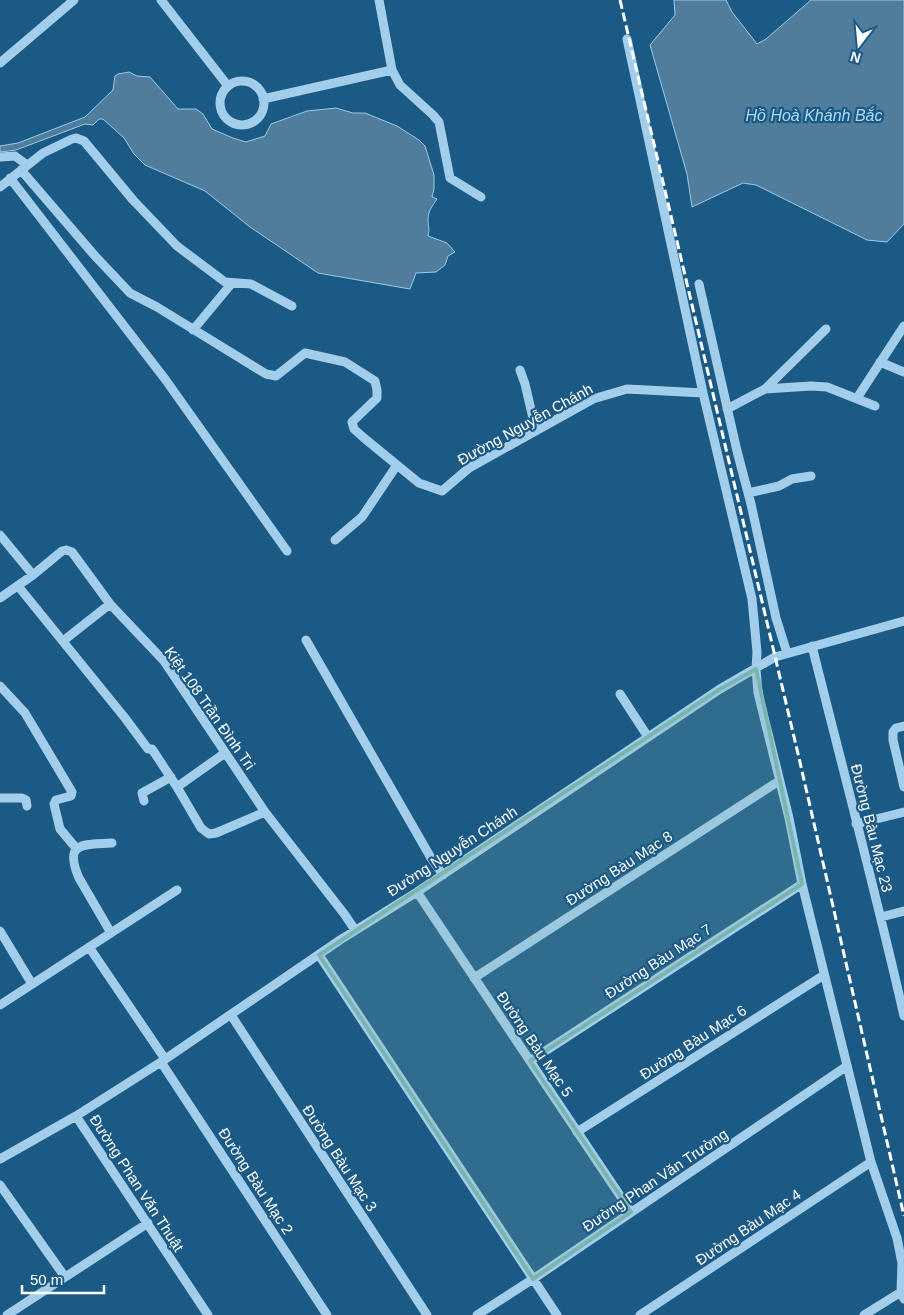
<svg xmlns="http://www.w3.org/2000/svg" width="904" height="1315" font-family="Arial,sans-serif">
  <style>
    .water { fill: #517d9d; stroke: #96cbed }
    .lines { fill: none; stroke-linecap: round; stroke-linejoin: round }
    .minor { stroke: #a3ceeb; stroke-width: 9 }
    .rail { stroke: #fff; stroke-width: 3; stroke-dasharray: 9 4; stroke-linecap: butt }
    .marked { fill: #7bb4af; fill-opacity: 0.2; stroke: #7bb4af; stroke-width: 4; stroke-linejoin: round }
    .labels { text-anchor: middle; dominant-baseline: central; stroke-width: 4.5; stroke-linejoin: round; paint-order: stroke }
    .street-label { font-size: 15px; fill: #fff; stroke: #1c5a86 }
    .water-label { font-size: 16px; font-style: italic; fill: #afd8f3; stroke: #1c5a86 }
  </style>
  <rect width="100%" height="100%" fill="#1c5a86"/>
  <!-- water -->
  <path class="water" d="M674 0H726L732 12 757 44 766 39 811 0H904V224L887 242 867 240 756 185 743 183 692 207 687 174 650 45 675 15Z
    M129 72 137 76 150 77 178 109H196L203 114 212 129 233 138 246 142 265 136 271 124 307 111 336 108 353 113H365L397 126 419 140 425 146 434 175V189L432 197 437 199C433 205 428 211 428 219 428 226 430 229 428 236L447 243 455 252 448 256 445 265 436 272 416 273 410 289 318 273 250 227 205 191 145 165 134 154 124 138 103 119H99L93 125 85 124 16 150 0 152V146L18 143 85 117 113 90 115 76 118 74Z"/>
  <g class="lines">
    <!-- minor -->
    <path class="minor" d="M161 0 228 86
      M627 39 703 393 752 599 757 652 756 669 758 693 789 818 802 884 871 1162 897 1238 902 1263 901 1292 904 1299
      M0 63 74 0
      M392 70 400 85 433 115 439 122 450 178 481 197
      M220 103a22 22 0 1 1 44 0a22 22 0 1 1-44 0Z
      M263 99 392 70 379 0
      M0 157 15 156 27 165
      M21 170 95 256 130 293 157 307 266 374 276 376 305 353 345 362 375 381 377 390V398L352 422 354 429 364 438 419 483 442 491 469 468 593 399 627 389 703 393
      M10 178 165 379 287 551
      M0 187 43 153 72 139 76 138 84 141 133 200 177 246 225 282 251 284 292 306
      M699 284 737 451 751 504 776 618 787 653
      M193 330 232 283
      M880 362 904 372
      M520 370 525 384 536 431
      M765 389 811 386 827 387 875 406
      M857 398 904 326
      M727 409 765 389 826 329
      M748 493 779 486 792 479 811 476
      M0 535 33 575
      M335 540 362 517 397 465
      M18 586 125 718 148 749H152L177 787 225 753
      M0 598 33 575 62 551 66 550 72 552 110 604 164 661 265 812 345 915 355 930
      M306 640 431 858 443 875
      M63 641 110 604
      M812 646C843 770 876 893 904 1016
      M0 686 25 713 72 792 71 796 56 800 54 804 60 829 76 848
      M620 694 648 737
      M904 726 896 728 893 732V740L904 787
      M177 787 201 828 209 834 216 833 265 812
      M0 798H22L26 800 27 806
      M144 801 142 793 171 777
      M856 824 904 812
      M417 892 631 1212
      M881 917 904 911
      M0 931 32 984
      M111 933 79 878C63 841 84 845 112 843
      M89 947 165 1059
      M319 955 557 1315
      M474 978 779 781
      M0 1005 177 890
      M231 1015 427 1315
      M530 1061 802 884
      M161 1062 327 1315
      M76 1116 208 1315
      M577 1132 824 975
      M0 1159 76 1116 161 1062 340 940 417 892 720 689 775 657 904 621
      M0 1185 65 1277
      M7 1315 148 1223
      M477 1315 533 1279 847 1066
      M640 1315 871 1162
      M864 1315 901 1292"/>
    <!-- rail -->
    <path class="rail" d="M620 0 799 758 904 1216"/>
  </g>
  <!-- marked area -->
  <path class="marked" d="M756 669 802 884 530 1061 631 1212 533 1279 319 955 720 689Z"/>
  <g class="labels">
    <!-- street labels -->
    <g class="street-label">
      <text transform="translate(525 424) rotate(-29)">Đường Nguyễn Chánh</text>
      <text transform="translate(210 708) rotate(55)">Kiệt 108 Trần Đình Tri</text>
      <text transform="translate(872 828) rotate(76)">Đường Bàu Mạc 23</text>
      <text transform="translate(452 851) rotate(-33)">Đường Nguyễn Chánh</text>
      <text transform="translate(619 868) rotate(-33)">Đường Bàu Mạc 8</text>
      <text transform="translate(658 961) rotate(-33)">Đường Bàu Mạc 7</text>
      <text transform="translate(693 1042) rotate(-33)">Đường Bàu Mạc 6</text>
      <text transform="translate(535 1044) rotate(56)">Đường Bàu Mạc 5</text>
      <text transform="translate(340 1158) rotate(57)">Đường Bàu Mạc 3</text>
      <text transform="translate(655 1180) rotate(-34)">Đường Phan Văn Trường</text>
      <text transform="translate(256 1181) rotate(57)">Đường Bàu Mạc 2</text>
      <text transform="translate(137 1183) rotate(57)">Đường Phan Văn Thuật</text>
      <text transform="translate(748 1227) rotate(-34)">Đường Bàu Mạc 4</text>
    </g>
    <!-- water labels -->
    <g class="water-label">
      <text x="814" y="115">Hồ Hoà Khánh Bắc</text>
    </g>
  </g>
  <!-- north arrow -->
  <g transform="translate(859 45) rotate(196)" stroke="#1c5a86" stroke-width="4" paint-order="stroke">
  <path d="M0-4L9 19L0 12L-9 19Z" fill="#ffffff"/>
  <text y="-8" font-size="14" font-weight="bold" text-anchor="middle" fill="#ffffff">N</text>
  </g>
  <!-- scale -->
  <path d="M22 1285v8h82v-8" fill="none" stroke="#ffffff" stroke-width="2.5"/>
  <text x="30" y="1285" font-size="15" fill="#ffffff" stroke="#1c5a86" stroke-width="4" paint-order="stroke">50 m</text>
</svg>
